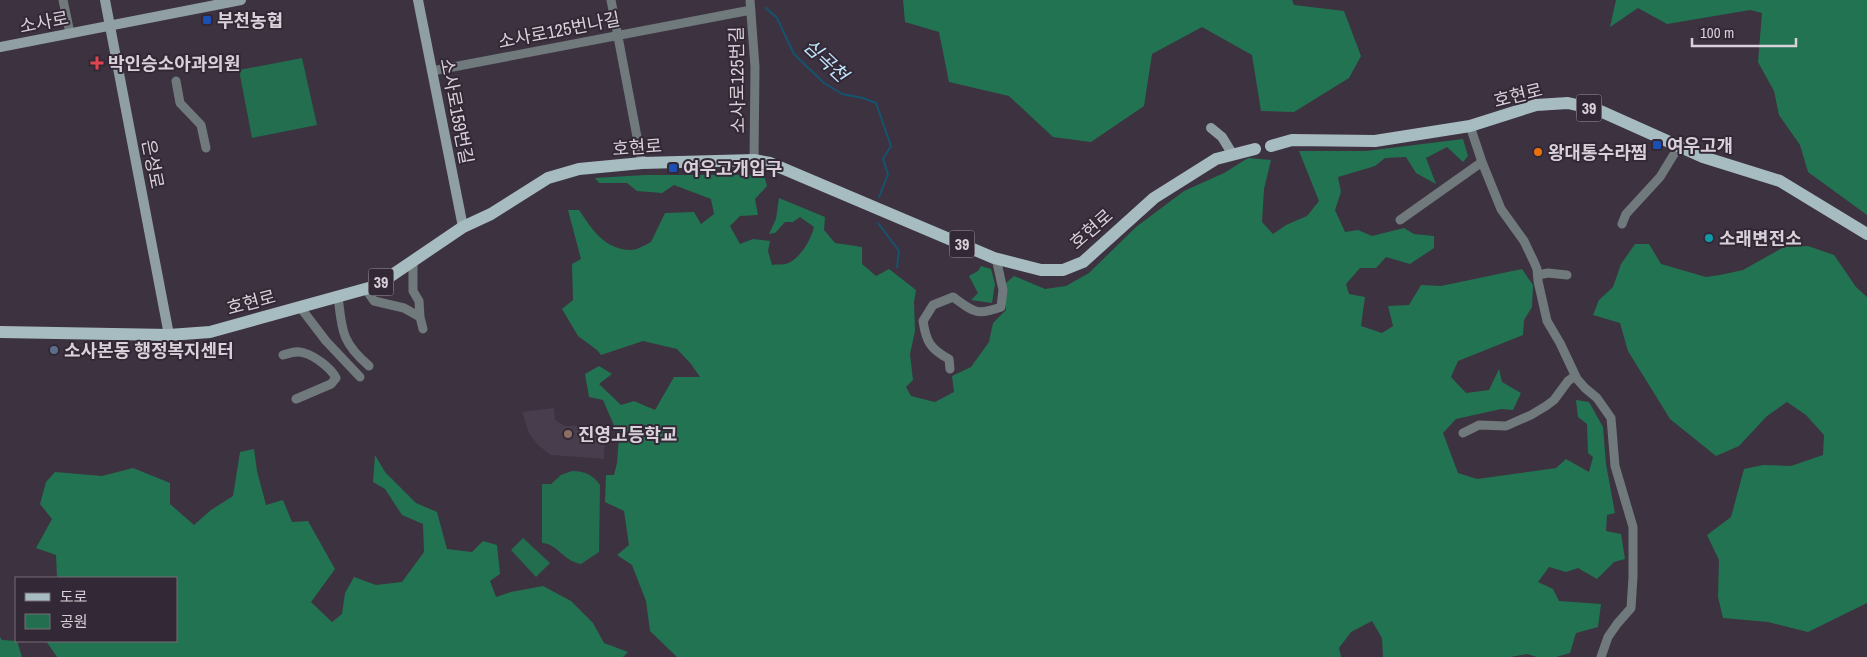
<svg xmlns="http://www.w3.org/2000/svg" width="1867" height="657" font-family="'Archivo Narrow','Noto Sans KR',sans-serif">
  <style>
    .education { fill: #473d4d }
    .green { fill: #236e4e }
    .forest { fill: #227351 }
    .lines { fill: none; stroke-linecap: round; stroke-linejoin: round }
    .stream { stroke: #15536f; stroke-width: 2 }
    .street { stroke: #707a7c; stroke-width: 9 }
    .secondary { stroke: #8f9fa3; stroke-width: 10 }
    .primary { stroke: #a7bcc1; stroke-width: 12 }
    .transit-dot { fill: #1a4fb4; stroke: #332835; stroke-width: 2 }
    .health-dot { fill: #e0444e; stroke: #332835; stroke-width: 2 }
    .food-dot { fill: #e8710a; stroke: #332835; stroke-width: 2 }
    .culture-dot { fill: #0f9aa8; stroke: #332835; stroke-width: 2 }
    .service-dot { fill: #5c6f8a; stroke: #332835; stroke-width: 2 }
    .education-dot { fill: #8d6e63; stroke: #332835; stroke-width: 2 }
    .labels { text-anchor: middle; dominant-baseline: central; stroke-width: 4; stroke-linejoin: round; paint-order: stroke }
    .shield { fill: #332835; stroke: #a69ea8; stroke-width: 1 }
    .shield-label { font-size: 16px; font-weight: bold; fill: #d8d1d9 }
    .poi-label { font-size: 18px; font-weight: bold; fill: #d8d1d9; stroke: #332835; text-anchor: start }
    .street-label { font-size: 18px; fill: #d8d1d9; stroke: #332835 }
    .water-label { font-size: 19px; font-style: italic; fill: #bee4fa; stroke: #332835 }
  </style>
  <rect width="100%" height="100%" fill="#3d3240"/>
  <!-- education -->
  <path class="education" d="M554 408 555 420 565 426 600 425 608 435 604 450V459L551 455 538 445 529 433 522 412Z"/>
  <!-- green -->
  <path class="green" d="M302 58 317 125 252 138 239 70Z
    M572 471C585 471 593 475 600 485L599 552 581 564C563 561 558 544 542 543V484H551L561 475Z
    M523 538 550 563 536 577 511 550Z"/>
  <!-- forest -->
  <path class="forest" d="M903 0H1292L1294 5 1344 11 1361 56 1349 78 1294 112 1261 111 1252 55 1202 27 1152 54 1144 106 1091 142 1053 137 1009 96 949 82 939 32 905 22Z
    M1616 0H1867V215L1808 172 1800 145 1779 115 1774 91 1758 62 1762 13 1750 10 1667 24 1638 8 1610 27Z
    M1463 139 1468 156 1463 162 1447 147 1426 158 1436 184 1416 173 1406 157 1385 158 1375 166 1338 177 1341 192 1335 210 1345 232 1358 230 1372 236 1404 228 1414 234 1434 236V248L1410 264 1386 257 1376 268H1360L1346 284 1349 294 1365 297 1361 326 1382 333 1393 326 1388 306 1409 305 1421 285 1441 286 1522 269 1533 285 1532 307 1524 320 1523 335 1458 361 1451 377 1466 393 1489 390 1499 369 1502 382 1521 393 1513 410 1501 409 1456 419 1443 433 1458 473 1477 479 1556 468 1566 459 1589 472 1593 457 1588 453 1587 424 1578 417 1576 400 1589 402 1603 427 1606 464 1615 513 1607 515 1606 531 1621 534 1625 559 1614 562 1597 579 1578 568 1566 572 1549 567 1538 582 1553 589 1559 601 1601 604 1598 627 1576 633 1570 653 1556 657H1537L1527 654 1510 657H1383L1382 638 1372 621 1351 632 1339 648 1341 657H677L650 631 646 601 632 565 617 555 629 545 624 511 605 502 606 475H614L617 463 619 437 603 400 589 397 585 374 599 366 612 374 599 384 621 405 634 401 655 410 674 377H700L691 364 677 349 643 341 601 355 597 350 578 336 562 309 573 300 572 264 581 259 568 210H579C592 229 603 248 629 250 636 251 645 245 651 242L665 213 694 212 701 224 714 214 711 199 674 185 662 193 637 191 627 183H599L595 178 645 175H764L767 186 755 199 758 215 740 216 730 226 740 244 753 239 770 241 768 251 772 265C776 264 781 265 785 264 799 261 811 240 814 227L800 217 793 222H785L775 233 769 234 776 219 779 198 825 217 824 230 835 243 862 247V264L876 276 889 269 916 290 914 302 915 331 910 354 913 380 906 387 911 396 935 402 954 392 952 376 971 367 989 342 993 323 1006 310V283L1014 276 1045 289 1066 286 1089 273 1136 227 1184 191 1224 173 1248 158 1271 160 1264 189 1262 222 1273 234 1286 225 1307 216 1319 201 1299 151H1366Z
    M1635 244H1649L1661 264 1706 277 1720 275 1743 270 1784 247 1808 246 1834 255 1856 287 1867 297V603L1808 632 1768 622 1723 618 1718 597 1719 560 1707 535 1731 517 1744 469 1763 465 1791 466 1823 455 1824 435 1806 415 1787 402 1767 416 1739 446 1716 456 1670 419 1628 351 1620 323 1593 315 1599 300 1613 287 1621 264Z
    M981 266 991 269 995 284 992 303 971 300 978 293 969 276 978 271Z
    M254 449 257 471 266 505 283 500 292 522 308 521 335 569 311 602 332 622 342 614 345 593 354 577 376 585 402 582 424 552 423 524 402 515 385 489 373 482 375 455 385 472 416 503 437 512 447 549 472 552 483 541 497 545 500 574 490 581 496 597 511 592 543 586 571 601 593 623 604 643 628 652 623 657H57L46 641H176V578H57L56 555 36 548 52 519 40 504 46 482 55 472 102 476 133 468 170 483V504L194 525 211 510 233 496 240 452Z
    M0 637 2 640 17 641 22 657H0Z"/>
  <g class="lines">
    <!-- stream -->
    <path class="stream" d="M766 8 777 18 794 54 824 83 842 94 863 98 876 103 891 146 883 159 888 174 879 197
      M878 223 899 251 897 267"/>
    <!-- street -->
    <path class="street" d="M63 0 70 33
      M611 0 642 163
      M750 0 755 67 754 160
      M432 71 751 10
      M176 81 180 103 201 125 206 148
      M1470 126 1482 162 1501 209 1524 241 1534 262 1537 269 1538 281 1547 321 1560 343 1577 379 1585 388 1597 398 1611 418 1615 466 1633 527V577L1631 608 1617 624 1608 637 1601 657
      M1400 220 1482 162
      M1622 224 1626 214 1660 177 1679 146
      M413 261V291L419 301 420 317 423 329
      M1538 275 1548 273 1567 275
      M365 288 374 301 404 308 420 317
      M338 296C342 330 341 342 369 366
      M300 307 326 341 360 377
      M283 355C290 353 297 350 304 353 315 356 331 368 336 378L331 384 296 399
      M950 369 949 359C930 349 926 341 923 321L933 305 953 297C974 312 976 316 1001 307L1003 290 996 258
      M1463 433 1479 425 1506 426 1531 415 1546 406 1554 400 1568 381 1575 376"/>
    <!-- secondary -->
    <path class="secondary" d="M105 0 169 335
      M418 0 463 227
      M0 47 241 0
      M1211 128 1222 137 1233 155"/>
    <!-- primary -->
    <path class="primary" d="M1271 146 1292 140 1375 141 1470 126 1536 105 1568 103 1598 110 1703 157 1780 181 1867 234
      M0 332 169 335 210 332 376 286 463 227 491 214 548 178 579 169 642 163 754 160 770 163 994 258 1041 270H1063L1083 262 1154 198 1216 159 1255 149"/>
  </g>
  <!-- markers -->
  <g class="transit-dot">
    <rect x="202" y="15" width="10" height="10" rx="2.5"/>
    <rect x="1652" y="140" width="10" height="10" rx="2.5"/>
    <rect x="668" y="163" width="10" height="10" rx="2.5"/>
  </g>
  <path class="health-dot" d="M94.5 55.5h5v5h5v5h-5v5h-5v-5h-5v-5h5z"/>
  <circle class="food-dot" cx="1538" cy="152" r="5"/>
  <circle class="culture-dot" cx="1709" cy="238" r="5"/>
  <circle class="service-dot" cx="54" cy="350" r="5"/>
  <circle class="education-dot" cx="568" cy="434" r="5"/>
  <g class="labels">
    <!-- shield labels -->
    <g class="shield">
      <rect x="1576.5" y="94.5" width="25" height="27" rx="4"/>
      <rect x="949.5" y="230.5" width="25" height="27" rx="4"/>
      <rect x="368.5" y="268.5" width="25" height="27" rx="4"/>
    </g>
    <g class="shield-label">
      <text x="1589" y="108">39</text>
      <text x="962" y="244">39</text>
      <text x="381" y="282">39</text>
    </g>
    <!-- poi labels -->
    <g class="poi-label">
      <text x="217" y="20">부천농협</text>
      <text x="108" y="63">박인승소아과의원</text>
      <text x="1667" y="145">여우고개</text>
      <text x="1548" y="152">왕대통수라찜</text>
      <text x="683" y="168">여우고개입구</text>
      <text x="1719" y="238">소래변전소</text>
      <text x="64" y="350">소사본동 행정복지센터</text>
      <text x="578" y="434">진영고등학교</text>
    </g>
    <!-- street labels -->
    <g class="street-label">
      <text transform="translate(44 22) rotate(-11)">소사로</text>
      <text transform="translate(559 30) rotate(-11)">소사로125번나길</text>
      <text transform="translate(737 80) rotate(-91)">소사로125번길</text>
      <text transform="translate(1518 95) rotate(-14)">호현로</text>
      <text transform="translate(457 111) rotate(79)">소사로159번길</text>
      <text transform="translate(637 147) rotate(-4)">호현로</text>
      <text transform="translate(153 164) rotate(79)">은성로</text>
      <text transform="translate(1091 229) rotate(-41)">호현로</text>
      <text transform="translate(251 302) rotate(-15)">호현로</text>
    </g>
    <!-- water labels -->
    <g class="water-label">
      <text transform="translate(826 60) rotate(43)">심곡천</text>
    </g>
  </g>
  <!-- legend -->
  <rect x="15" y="577" width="162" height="65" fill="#332835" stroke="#756c77"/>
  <rect x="25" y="593" width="25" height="8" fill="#a7bcc1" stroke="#756c77"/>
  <text x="60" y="602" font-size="15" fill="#d8d1d9">도로</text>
  <rect x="25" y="614" width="25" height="15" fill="#236e4e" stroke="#756c77"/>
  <text x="60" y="627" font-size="15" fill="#d8d1d9">공원</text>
  <!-- scale -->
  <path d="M1692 38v8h104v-8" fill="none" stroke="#d8d1d9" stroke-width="2.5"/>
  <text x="1700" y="38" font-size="15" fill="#d8d1d9" stroke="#332835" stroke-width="4" paint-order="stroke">100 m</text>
</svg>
